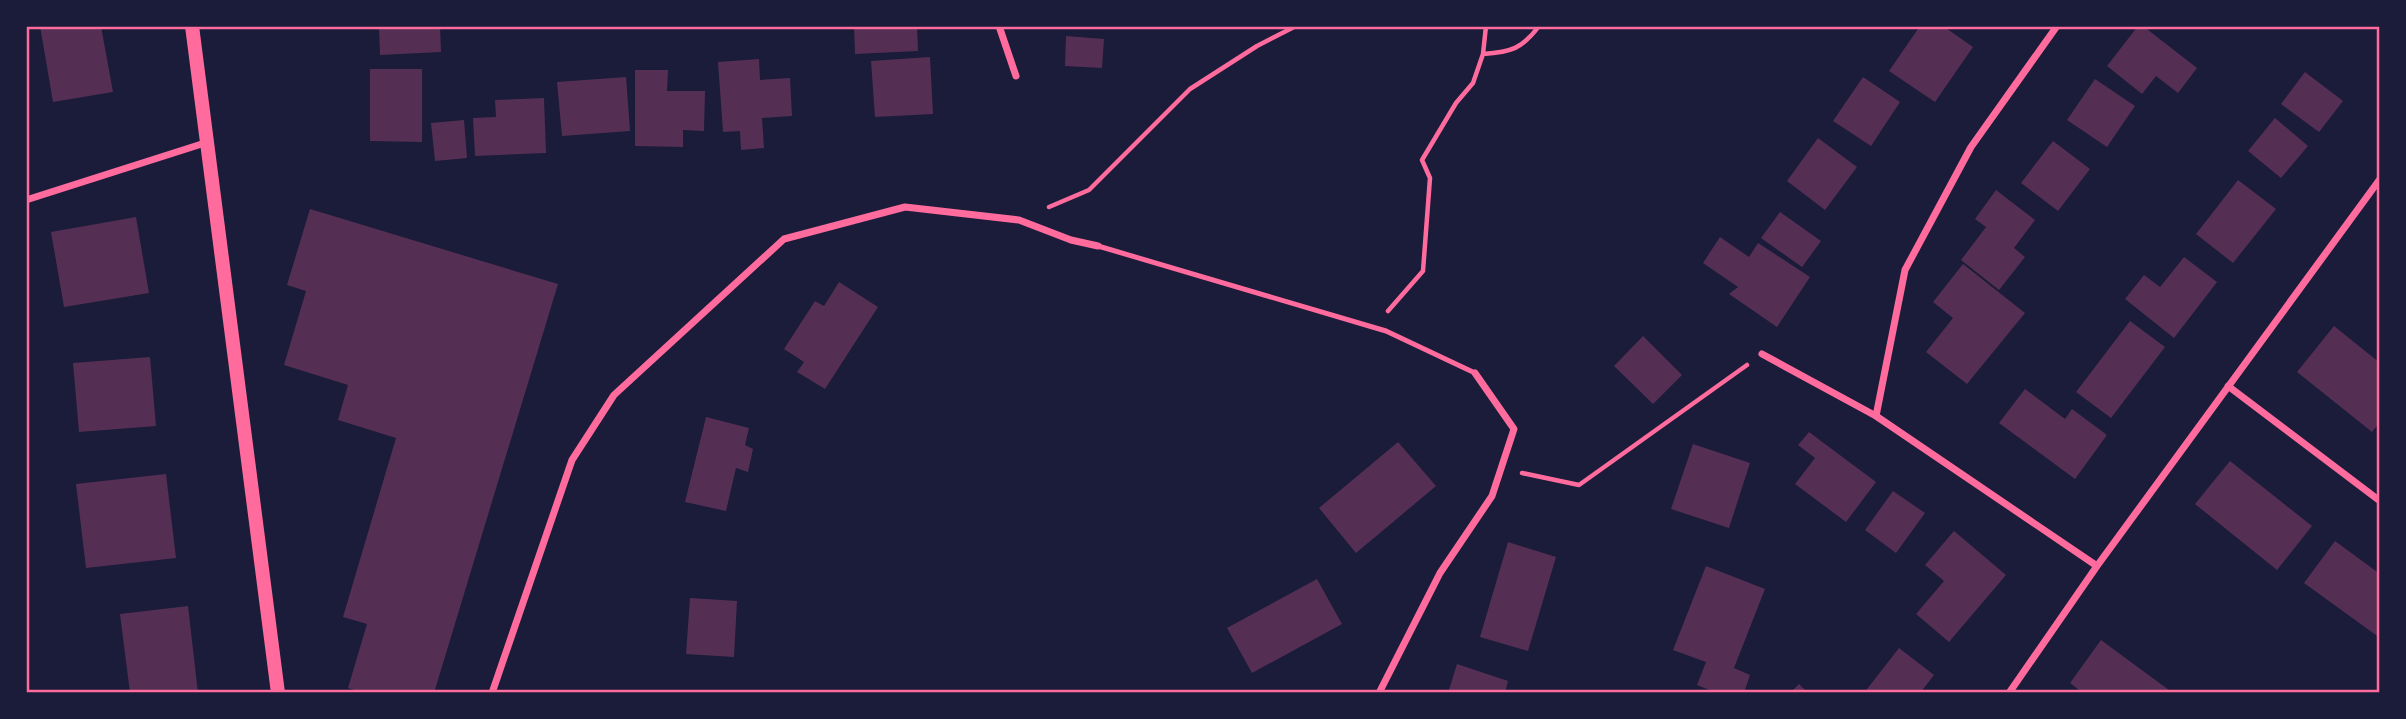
<svg xmlns="http://www.w3.org/2000/svg" width="2406" height="719" font-family="Cabin,sans-serif">
  <style>
    .building { fill: #542f53 }
    .lines { fill: none; stroke-linecap: round; stroke-linejoin: round }
    .path { stroke: #ff6b9d; stroke-width: 4.5 }
    .service { stroke: #ff6b9d; stroke-width: 5 }
    .minor { stroke: #ff6b9d; stroke-width: 7 }
    .secondary { stroke: #ff6b9d; stroke-width: 14 }
    .neatline { fill: none; stroke: #ff6b9d; stroke-width: 2.5 }
  </style>
  <rect width="100%" height="100%" fill="#1b1b3a"/>
  <!-- building -->
  <path class="building" d="M40 26H101L113 92 53 102Z
    M379 26H440L441 52 380 55Z
    M854 26H917L918 51 855 54Z
    M1920 26H1943L1973 47 1935 102 1889 71Z
    M2138 26H2143L2197 68 2178 93 2156 76 2142 94 2107 66Z
    M1066 36 1104 39 1102 68 1065 66Z
    M930 57 933 114 875 117 871 61Z
    M759 59 760 80 790 78 792 116 762 118 764 148 741 150 740 131 723 132 718 62Z
    M370 69H422V142L370 141Z
    M635 70H668L667 91H705L704 131 683 130V147L635 146Z
    M2305 72 2343 101 2319 132 2281 104Z
    M626 77 630 131 562 136 557 82Z
    M1863 77 1900 102 1871 146 1833 121Z
    M2095 79 2135 106 2107 147 2067 120Z
    M544 98 546 153 475 156 473 118 496 117 495 100Z
    M2275 118 2308 146 2281 178 2248 151Z
    M464 120 467 158 435 161 431 123Z
    M1818 138 1857 167 1825 210 1787 181Z
    M2053 141 2090 169 2058 211 2021 183Z
    M2238 180 2276 209 2233 263 2196 234Z
    M1996 190 2035 220 2014 248 2025 257 1999 290 1961 260 1986 227 1975 219Z
    M310 209 558 284 434 693H364L348 688 367 624 343 617 396 438 338 420 348 385 284 365 306 291 287 285Z
    M1780 212 1821 241 1802 267 1761 238Z
    M136 217 149 293 64 307 51 232Z
    M1720 237 1749 257 1758 243 1810 277 1777 327 1729 294 1738 287 1703 263Z
    M2184 257 2217 282 2174 338 2125 299 2144 275 2160 287Z
    M1963 264 2025 313 1967 384 1926 352 1953 318 1933 302Z
    M839 282 878 307 825 389 797 372 804 362 784 349 815 301 824 306Z
    M2130 321 2165 347 2111 418 2076 392Z
    M2334 326 2380 363V422L2372 432 2297 372Z
    M1643 336 1682 375 1653 404 1614 366Z
    M150 357 156 426 79 432 73 363Z
    M2025 389 2065 419 2072 409 2107 435 2075 479 1999 423Z
    M706 417 749 428 745 445 753 449 748 472 736 468 726 511 685 502Z
    M1809 432 1876 482 1846 522 1795 484 1815 458 1798 445Z
    M1398 442 1436 486 1356 553 1319 508Z
    M1693 444 1750 463 1729 528 1671 509Z
    M2230 461 2312 526 2277 570 2195 504Z
    M166 474 176 558 86 568 76 484Z
    M1893 491 1925 513 1896 553 1865 530Z
    M1954 531 2006 575 1949 642 1916 614 1944 581 1925 565Z
    M2335 541 2380 574V638L2304 583Z
    M1508 542 1556 557 1528 651 1480 637Z
    M1706 566 1765 589 1734 668 1750 675 1744 693H1717L1697 685 1706 662 1673 650Z
    M1317 579 1342 624 1252 673 1227 628Z
    M690 598 737 601 734 657 686 654Z
    M188 606 198 693H130L120 614Z
    M2101 640 2173 693H2083L2070 683Z
    M1899 648 1934 675 1920 693H1864Z
    M1457 664 1508 681 1505 693H1448Z
    M1799 684 1808 693H1790Z"/>
  <g class="lines">
    <!-- path -->
    <path class="path" d="M1483 54 1486 26
      M1049 207 1089 190 1190 89 1257 46 1296 26
      M1388 311 1423 271 1430 178 1422 160 1456 103 1473 83 1483 54C1511 52 1522 49 1539 26
      M1522 473 1579 485 1747 365"/>
    <!-- service -->
    <path class="service" d="M1098 246 1386 331 1475 373"/>
    <!-- minor -->
    <path class="minor" d="M999 26 1016 76
      M26 200 208 142
      M1762 354 1876 416 2097 566
      M2228 386 2380 501
      M1876 416 1905 270 1971 147 2057 26
      M492 693 572 460 614 395 784 239 905 207 1019 220 1071 240 1098 246
      M1379 693 1440 573 1492 496 1514 429 1475 373
      M2009 693 2097 566 2380 179"/>
    <!-- secondary -->
    <path class="secondary" d="M192 26 278 693"/>
  </g>
  <!-- border -->
  <rect width="2406" height="719" fill="none" stroke="#1b1b3a" stroke-width="56"/>
  <rect x="28" y="28" width="2350" height="663" class="neatline"/>
</svg>
